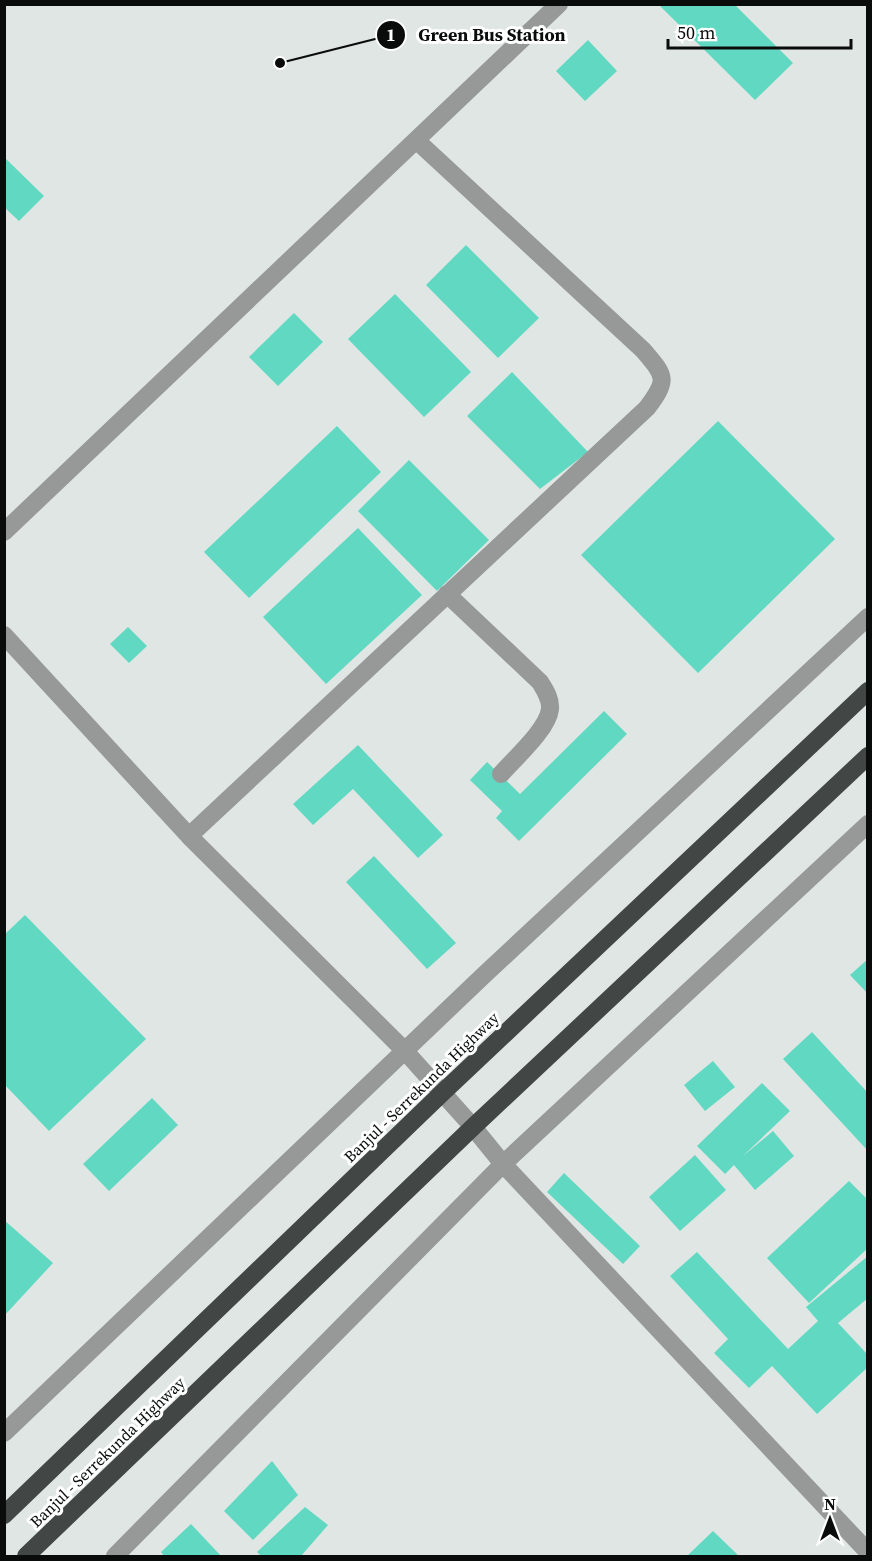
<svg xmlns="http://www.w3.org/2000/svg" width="872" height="1561" font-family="'Source Serif 4',serif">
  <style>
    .building { fill: #61d9c2 }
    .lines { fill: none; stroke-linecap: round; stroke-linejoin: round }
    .minor { stroke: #979999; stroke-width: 18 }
    .highway { stroke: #424746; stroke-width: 18 }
    .labels { text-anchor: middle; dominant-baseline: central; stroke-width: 6; stroke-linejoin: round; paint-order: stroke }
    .street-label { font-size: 16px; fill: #0a0c0c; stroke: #fff }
    .leader { fill: none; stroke: #0a0c0c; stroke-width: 2 }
    .callout-dot { fill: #0a0c0c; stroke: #fff; stroke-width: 2 }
    .mark-label { font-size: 18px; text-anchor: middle; font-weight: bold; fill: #fff }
    .callout-label { font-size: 18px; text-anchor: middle; font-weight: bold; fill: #0a0c0c; stroke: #fff; stroke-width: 6; stroke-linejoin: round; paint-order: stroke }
  </style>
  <rect width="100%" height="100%" fill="#dfe6e4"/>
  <!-- building -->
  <path class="building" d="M658 4H734L793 63 755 100Z
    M588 40 617 71 585 101 556 71Z
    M4 157 44 196 19 221 4 207Z
    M466 245 539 318 498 358 426 285Z
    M395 294 471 372 424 417 348 339Z
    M294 313 323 342 278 386 249 357Z
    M512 372 588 452 540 489 467 416Z
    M718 421 835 539 698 673 581 555Z
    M337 426 381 472 249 598 204 552Z
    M409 460 489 540 437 591 358 511Z
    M358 528 422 595 326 684 263 617Z
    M128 627 147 646 129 663 110 644Z
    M604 711 627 734 519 841 496 818 502 811 470 780 487 762 520 794Z
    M358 745 443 835 418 858 353 789 313 825 293 804Z
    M374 856 456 943 427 969 346 882Z
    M25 915 146 1039 49 1131 4 1084V935Z
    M868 959V994L850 975Z
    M812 1032 868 1093V1151L783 1059Z
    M713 1061 735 1087 705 1111 684 1085Z
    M762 1083 790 1111 743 1156 773 1131 794 1156 755 1190 734 1165 725 1174 697 1146Z
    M152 1098 178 1125 109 1191 83 1164Z
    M695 1155 726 1190 680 1231 649 1197Z
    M564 1173 640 1246 623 1264 547 1192Z
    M849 1181 868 1200V1248L809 1303 767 1258Z
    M4 1220 53 1263 4 1316Z
    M697 1252 788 1349 818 1321 806 1307 868 1256V1298L838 1323 868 1355V1367L817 1414 772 1366 749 1388 714 1353 728 1339 670 1276Z
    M272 1461 298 1495 253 1540 224 1511Z
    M305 1507 328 1525 301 1556H261L257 1552Z
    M191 1524 221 1556H164L161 1552Z
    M713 1531 739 1556H687Z"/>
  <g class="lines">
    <!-- minor -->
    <path class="minor" d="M4 532 559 4
      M447 594 540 682C545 690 551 699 550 709 548 729 515 758 501 774
      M4 635 189 836 405 1051 473 1127 503 1164 868 1552
      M189 836 647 408C669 379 665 376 643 350L416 140
      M4 1433 484 975 868 617
      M115 1556 503 1164 868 824"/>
    <!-- highway -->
    <path class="highway" d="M4 1515 441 1094 868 691
      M26 1556 473 1127 868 756"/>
  </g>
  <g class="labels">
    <!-- street labels -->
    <g class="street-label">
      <text transform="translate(421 1087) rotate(-44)">Banjul - Serrekunda Highway</text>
      <text transform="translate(107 1452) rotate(-44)">Banjul - Serrekunda Highway</text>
    </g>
  </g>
  <!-- callouts -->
  <path class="leader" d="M280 63L391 35"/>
  <g class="callout-dot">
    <circle cx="280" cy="63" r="6"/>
    <circle cx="391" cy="35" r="15"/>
  </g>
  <g class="mark-label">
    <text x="391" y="41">1</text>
  </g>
  <g class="callout-label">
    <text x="492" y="41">Green Bus Station</text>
  </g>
  <!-- border -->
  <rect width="872" height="1561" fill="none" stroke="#0a0c0c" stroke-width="12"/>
  <!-- north arrow -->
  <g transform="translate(830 1519)" stroke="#ffffff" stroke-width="4.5" paint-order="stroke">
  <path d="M0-4.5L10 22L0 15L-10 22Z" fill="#0a0c0c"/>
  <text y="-9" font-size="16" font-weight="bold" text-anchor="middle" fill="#0a0c0c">N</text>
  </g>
  <!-- scale -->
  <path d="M668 39v9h183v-9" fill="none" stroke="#0a0c0c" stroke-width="3"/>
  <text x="677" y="39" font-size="18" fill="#0a0c0c" stroke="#ffffff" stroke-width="4.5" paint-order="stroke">50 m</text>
</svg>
